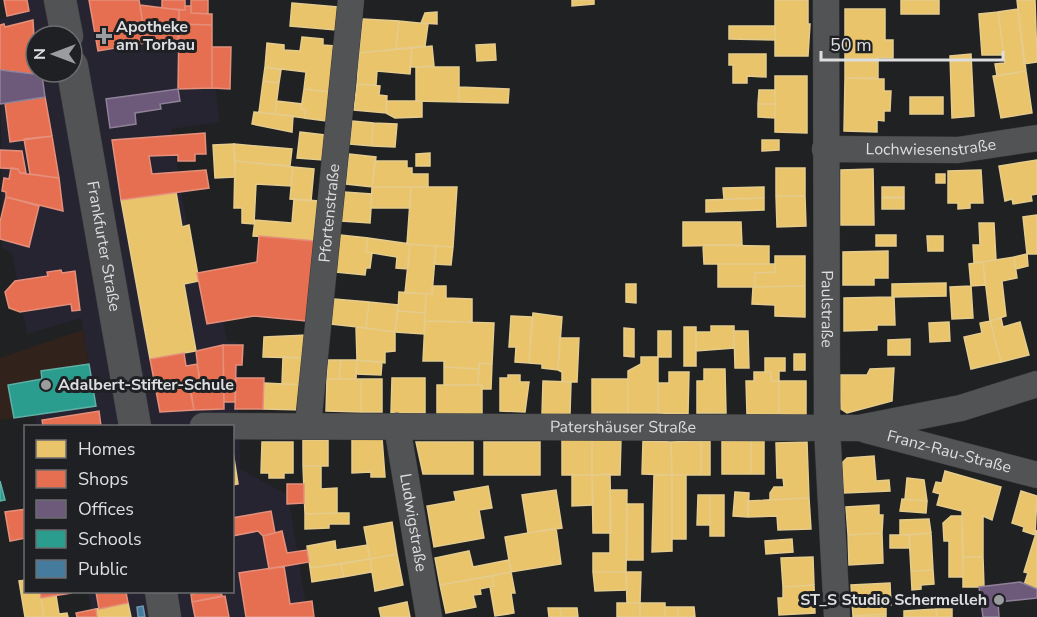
<svg xmlns="http://www.w3.org/2000/svg" width="1037" height="617" font-family="'Nunito Sans',sans-serif">
  <style>
    .commercial { fill: #272432; fill-rule: evenodd }
    .education { fill: #31231b }
    .homes { fill: #e9c46a; stroke: #e5cc8d; stroke-width: 1.5 }
    .shops { fill: #e76f51; stroke: #e4907c; stroke-width: 1.5 }
    .offices { fill: #6d597a; stroke: #8f8199; stroke-width: 1.5 }
    .schools { fill: #2a9d8f; stroke: #60b0a7; stroke-width: 1.5 }
    .public { fill: #457b9d; stroke: #7399b1; stroke-width: 1.5 }
    .lines { fill: none; stroke-linecap: round; stroke-linejoin: round }
    .minor-casing { stroke: #3c3c3e; stroke-width: 27 }
    .tertiary-casing { stroke: #3c3c3e; stroke-width: 33 }
    .minor { stroke: #525354; stroke-width: 26 }
    .tertiary { stroke: #525354; stroke-width: 32 }
    .poi-dot { fill: #9b9c9e; stroke: #1f2023; stroke-width: 2 }
    .labels { text-anchor: middle; dominant-baseline: central; stroke-width: 6; stroke-linejoin: round; paint-order: stroke }
    .poi-label { font-size: 16px; font-weight: bold; fill: #dddee0; stroke: #1f2023; text-anchor: start }
    .street-label { font-size: 16px; fill: #dddee0; stroke: #1f2023 }
  </style>
  <rect width="100%" height="100%" fill="#202122"/>
  <!-- commercial -->
  <path class="commercial" d="M8 0H203L220 122 171 129 197 285 215 281 227 341 238 342 240 469 288 495 308 617H92L88 592H232V426H37L35 415 96 405 81 318 27 334 12 253 2 247 0 19 10 17ZM36 36H72V72H36Z"/>
  <!-- education -->
  <path class="education" d="M83 330 96 406 0 420V358Z"/>
  <!-- homes -->
  <path class="homes" d="M572 0H594V4L572 6Z
    M775 0H808V24H810L808 56H775Z
    M901 0H939V14H901Z
    M1017 0H1035L1037 62 1024 64Z
    M292 3 338 7 336 30 290 26Z
    M845 9H885V40H893V58H878V78H845Z
    M1018 9 1026 71 997 76 995 64 1005 63 998 12Z
    M437 12V24L421 23 425 13Z
    M998 12 1004 55H982L979 14Z
    M363 19 399 21 396 49 359 53Z
    M399 21 428 24 425 46 396 49Z
    M729 26H775V40L729 39Z
    M302 37 323 39V45L335 46 330 92 304 89 306 72 265 67 267 43 284 45V50L300 51Z
    M495 44 496 60 477 61 476 45Z
    M432 46 434 66 410 67 412 48Z
    M412 48 410 74 377 71 376 85 357 84 359 53Z
    M729 54H766V77L747 76V83H733V65H729Z
    M971 54 974 116 952 118 950 56Z
    M265 67 281 70 279 83 263 81Z
    M416 67H459V102L416 101Z
    M1026 71 1032 113 1001 118 993 76Z
    M775 76H807V133L775 132Z
    M845 78 884 79V91H891L890 111H884V121L877 120V132L844 131Z
    M263 81 279 83 275 114 259 112Z
    M357 84 380 86 379 95 387 96 386 113 354 110Z
    M459 87 509 89 508 103 459 102Z
    M304 89 330 92 326 121 304 118 306 110 301 109Z
    M759 90H775V104H758Z
    M910 97H943V114H910Z
    M277 101 302 104 301 109 306 110 304 118 275 114Z
    M387 101H422V117L395 118 386 113Z
    M758 104H775V118L758 117Z
    M254 112 293 116 292 132 252 124Z
    M352 121 373 123 372 146 350 144Z
    M373 123 397 124 395 147 372 146Z
    M300 132 325 135 323 160 297 158Z
    M762 140H779V150L762 151Z
    M234 144 292 149 290 166 235 161Z
    M234 144 235 177 215 178 213 145Z
    M430 153V166H416V154Z
    M349 154 376 157 372 187 346 184Z
    M1037 160V194L1031 195 1032 201 1013 204 1012 199 1005 201 999 166Z
    M235 161 293 167 291 186 256 184 254 224 242 223V208H234Z
    M375 161H407V168H412V174H428V187H372Z
    M293 167 314 169 311 201 290 199Z
    M776 168H805V196H776Z
    M873 169 874 225H841V170Z
    M981 170 983 203H970V208L958 209V203H948V171Z
    M936 174H945V183H936Z
    M372 187H411L410 208H371Z
    M411 187H457L453 247 407 244Z
    M764 187V198L724 199 723 188Z
    M882 187H904V197H882Z
    M176 192 182 227 189 225 199 281 184 284 196 351 150 359 121 200Z
    M344 192 372 194 370 223 341 221Z
    M776 196H805L806 226 777 227Z
    M764 198V210L706 212V200Z
    M882 198H904V209H882Z
    M294 199 319 201 315 241 253 236 255 220 292 223Z
    M1037 215V254H1027L1023 217Z
    M683 222H741L742 245 683 246Z
    M979 223H994L996 260 974 263 973 245H980Z
    M340 235 368 238 366 252 372 253 370 268H366L365 275 336 272Z
    M876 235H896V246H876Z
    M927 236H943V251H928Z
    M368 238 410 244 408 269 396 268 397 257 366 252Z
    M410 244 436 246 432 294 405 293Z
    M703 245 769 246V264H704Z
    M436 246 453 247 451 265 434 264Z
    M888 251V278H874V285H843V252Z
    M1027 254 1028 266 1016 269 1014 257Z
    M775 256H805V286L755 287V273L775 272Z
    M1014 257 1017 278 1002 281 1006 316 990 321 983 262Z
    M983 262 985 285 971 286 969 264Z
    M718 264H775V272L755 273V287H718Z
    M946 283V296L892 297V284Z
    M626 284H636V303L626 302Z
    M432 286H446V298L472 299V322L425 321 426 294H432Z
    M805 286V317L775 316V305L752 304 753 287Z
    M971 286 973 318 952 319 950 287Z
    M399 292 426 294 425 313 398 311Z
    M892 297H894L895 325H877V330L844 331V298Z
    M334 299 369 302 366 328 331 324Z
    M369 302 398 305 395 332 366 328Z
    M398 311 425 313 424 334 395 332Z
    M533 313 562 317 558 370 542 368V364L529 363Z
    M511 316 532 317 529 363 515 362 516 347H509Z
    M1001 318 1003 327 1020 322 1029 355 1001 362 990 321Z
    M425 321 494 323 492 364 479 363V369L444 367V361H423Z
    M990 321 1001 362 971 369 964 337 982 333 980 323Z
    M949 322 950 341 930 342 929 323Z
    M711 326H734V348L696 351V332H711Z
    M356 327 395 332V351L385 352V363L357 360Z
    M684 327H696V366H684Z
    M624 328 634 329V357L624 356Z
    M658 331H671V357H658Z
    M734 331H748L749 368H735Z
    M307 335 305 358 263 357 264 337Z
    M560 338H579L577 382H562V372L558 370Z
    M910 339V355H888V340Z
    M794 354H805V370H794Z
    M283 357 305 358 304 385 282 384Z
    M641 357H658V413H628V371L641 364Z
    M765 358H785V371H779V381H771V372H765Z
    M328 360H341L339 379H327Z
    M341 360H357L356 379H339Z
    M357 360 382 362 381 375 356 374Z
    M479 363 492 364 491 389H482V385H478Z
    M444 367 479 369 478 385H444Z
    M894 368 892 401 847 413 841 409 840 375H867L870 369Z
    M704 369H725L726 413H697V381H704Z
    M669 372H689L688 414 658 413V383H669Z
    M754 372H771V381H779V414H747L746 381H754Z
    M508 375H520V382H529L525 412 500 411V378H508Z
    M392 378H425V413H391Z
    M327 379H361V412L326 411Z
    M361 379H382V412H361Z
    M592 379H628V413H592Z
    M543 381 571 382 570 414H542Z
    M779 381H806V415L779 414Z
    M264 383 304 385 303 410 263 409Z
    M437 385H482V414H437Z
    M382 438 385 477H371V472L352 473V439Z
    M562 439H592V475H562Z
    M592 439H621L620 475H592Z
    M303 440H328V466H303Z
    M643 441 671 442 672 475 642 474Z
    M701 441H710V475H701Z
    M701 441V475H672L671 442Z
    M722 441H751V474H722Z
    M751 441H764V474H751Z
    M262 442H293V473H284V478H269V473H261Z
    M416 442H473V474H423Z
    M484 442H540V475H484Z
    M807 442 809 498 770 500V493L774 487H784L783 478H777L776 443Z
    M232 445 238 484 232 485Z
    M874 456 876 481 889 480 890 491 844 493 842 463 847 458Z
    M303 466H321V489L337 488V513L305 514Z
    M945 471 1001 487 992 520 983 516V557H963L962 511 937 505 940 494 933 492 936 482 942 483Z
    M610 474 611 533H593L592 475Z
    M572 475H592L593 505 572 506Z
    M654 475H672V551L652 552Z
    M672 475H686V539H672Z
    M907 478 924 480 927 501 905 499Z
    M488 486 492 508 479 510 484 538 434 547 427 506 456 501 454 492Z
    M556 490 562 528 528 533 522 495Z
    M610 490H627L626 572H593V553H610Z
    M1021 491 1037 496 1035 535 1023 531 1024 527 1012 523Z
    M735 492 749 493 748 517 733 516Z
    M698 495H710V525H697Z
    M710 495H724V536H710Z
    M809 498 811 529 778 530 777 516 748 517V501Z
    M902 499 927 501 926 513 900 511Z
    M627 504H643V560H627Z
    M879 505V515H883L882 533 848 535 846 507Z
    M337 513H349V524H329V528L305 529V514Z
    M951 516H962L963 577H949V541H944L943 523Z
    M929 519 931 533 900 535V520Z
    M392 522 397 554 370 559 364 527Z
    M556 528 561 564 511 572 505 537Z
    M1037 530V589L1024 585 1028 573 1024 572Z
    M882 533 883 563 849 565 848 535Z
    M931 533 933 570 911 571 909 535Z
    M890 535H909L910 548H890Z
    M792 539 793 552 766 554 765 541Z
    M335 541 336 550 367 545 370 559 310 568 307 546Z
    M469 551 473 567 509 560 511 572 440 585 435 558Z
    M397 554 403 585 375 591 370 559Z
    M813 557 814 585 783 587 781 558Z
    M963 557H983L984 587H963Z
    M370 559 372 572 344 577 341 564Z
    M341 564 344 577 312 582 310 568Z
    M933 570 934 584 921 585V589L912 590 911 571Z
    M511 572 515 593H511L514 613 495 616 490 587 494 586 492 576Z
    M593 572H626L627 590 595 591Z
    M626 572H641L640 603H627Z
    M492 576 494 586 480 589 481 594 473 595 476 607 446 613 440 585Z
    M26 580V592H40L44 617H25L19 581Z
    M890 583 891 605H886V614L853 616 851 585Z
    M814 585 815 613 779 615 778 598H783V587Z
    M56 595 59 614 67 613 68 617H44L41 598Z
    M407 602 410 617H381L379 608Z
    M128 603 131 617H97L96 609Z
    M617 603H640V617H617Z
    M640 603H665V617H640Z
    M665 607H678V617H665Z
    M678 607H694L695 617H678Z
    M548 608H560L561 617H549Z
    M560 608H577L578 617H561Z
    M936 609H952V617H937Z
    M936 609 937 617H904V611Z
    M886 614V617H853V616Z"/>
  <!-- shops -->
  <path class="shops" d="M4 0H27L29 11 7 16Z
    M89 0H139L146 43 98 51Z
    M162 0H185V10L162 8Z
    M191 0H208V14L191 13Z
    M140 5 179 10 178 50 146 43Z
    M185 6H191V13L212 14V25L179 24V10H185Z
    M33 20 36 72H42V75L0 70V25L4 24 5 27Z
    M179 24 212 25V88L178 89Z
    M212 47H231L230 89 212 88Z
    M45 97 52 136 10 142 5 103Z
    M205 133 206 154H195V161H178V155L149 156 152 174 206 170 209 188 121 200 112 140Z
    M52 136 59 178 30 174 24 139Z
    M0 150 22 151 26 173H20L18 169 0 168Z
    M11 168 18 169 20 173 59 178 63 211 6 197V192L2 191 4 178 9 179Z
    M6 197 39 206 29 247 0 239V222Z
    M259 236 315 241 306 321 254 316 207 324 197 273 257 262Z
    M61 270 62 273 75 271 80 310 72 311 71 304 20 312 9 308 5 292 15 281 48 276 47 272Z
    M223 345 224 409 194 410 191 391H209L207 377 199 378 196 351Z
    M223 345H243L242 365H236L235 402H224Z
    M184 353 186 366 197 364 201 384 189 385 194 410 160 412 150 359Z
    M236 378H264L263 409H235Z
    M99 411 101 426H43L42 420Z
    M287 484H304V503L287 504Z
    M26 509V538L10 541 5 512Z
    M271 511 275 533 263 536 258 531 232 536V518Z
    M282 531 287 553 307 550 309 562 269 569 263 536Z
    M284 566 290 604 312 601 314 617H246L239 573Z
    M40 592H71V593L41 598Z
    M96 592H126L128 603 99 609Z
    M204 592H221L222 596 192 602 191 594Z
    M225 596 229 617H195L192 602Z
    M96 609 97 617H77L76 613Z"/>
  <!-- offices -->
  <path class="offices" d="M0 70 42 75 45 97 0 104Z
    M178 89 180 101 160 104 161 109 135 113 136 124 110 128 106 99Z
    M1020 582 1037 589V598L998 602 999 617H983L979 587Z"/>
  <!-- schools -->
  <path class="schools" d="M89 364 96 406 14 418 8 385 42 379 41 371Z
    M0 481 5 500 0 501Z"/>
  <!-- public -->
  <path class="public" d="M143 606 145 617H138L137 607Z"/>
  <g class="lines">
    <!-- minor casing -->
    <g class="minor-casing">
      <g id="minor">
        <path id="s1" d="M826 0 827 428 837 617"/>
        <path id="s2" d="M825 149 958 150 1037 138"/>
        <path id="s3" d="M308 425 351 0"/>
        <path id="s4" d="M203 426 859 428 961 408 1037 384"/>
        <path id="s5" d="M397 426 429 617"/>
        <path id="s6" d="M866 430 1037 475"/>
      </g>
    </g>
    <!-- tertiary casing -->
    <g class="tertiary-casing">
      <g id="tertiary">
        <path d="M60 0 67 36"/>
        <path id="s7" d="M72 66 135 426"/>
        <path d="M161 592 165 617"/>
      </g>
    </g>
    <!-- minor -->
    <use href="#minor" class="minor"/>
    <!-- tertiary -->
    <use href="#tertiary" class="tertiary"/>
  </g>
  <!-- markers -->
  <g class="poi-dot">
    <path d="M101 27h6v6h6v6h-6v6h-6v-6h-6v-6h6z"/>
    <circle cx="46" cy="385" r="6"/>
    <circle cx="999" cy="600" r="6"/>
  </g>
  <g class="labels">
    <!-- poi labels -->
    <g class="poi-label">
      <text x="116" y="27">Apotheke<tspan x="116" dy="18">am Torbau</tspan></text>
      <text x="58" y="385">Adalbert-Stifter-Schule</text>
      <text x="987" y="600" text-anchor="end">ST_S Studio Schermelleh</text>
    </g>
    <!-- street labels -->
    <g class="street-label">
      <text stroke="none"><textPath href="#s2" startOffset="106">Lochwiesenstraße</textPath></text>
      <text stroke="none"><textPath href="#s3" startOffset="213">Pfortenstraße</textPath></text>
      <text stroke="none"><textPath href="#s7" startOffset="183">Frankfurter Straße</textPath></text>
      <text stroke="none"><textPath href="#s1" startOffset="309">Paulstraße</textPath></text>
      <text stroke="none"><textPath href="#s4" startOffset="420">Patershäuser Straße</textPath></text>
      <text stroke="none"><textPath href="#s6" startOffset="86">Franz-Rau-Straße</textPath></text>
      <text stroke="none"><textPath href="#s5" startOffset="98">Ludwigstraße</textPath></text>
    </g>
  </g>
  <!-- legend -->
  <rect x="24" y="425" width="210" height="168" fill="#1f2023" stroke="#6b6c6f" stroke-width="1.5"/>
  <rect x="36" y="440" width="30" height="18" fill="#e9c46a" stroke="#6b6c6f" stroke-width="1.5"/>
  <text x="78" y="455" font-size="18" fill="#dddee0">Homes</text>
  <rect x="36" y="470" width="30" height="18" fill="#e76f51" stroke="#6b6c6f" stroke-width="1.5"/>
  <text x="78" y="485" font-size="18" fill="#dddee0">Shops</text>
  <rect x="36" y="500" width="30" height="18" fill="#6d597a" stroke="#6b6c6f" stroke-width="1.5"/>
  <text x="78" y="515" font-size="18" fill="#dddee0">Offices</text>
  <rect x="36" y="530" width="30" height="18" fill="#2a9d8f" stroke="#6b6c6f" stroke-width="1.5"/>
  <text x="78" y="545" font-size="18" fill="#dddee0">Schools</text>
  <rect x="36" y="560" width="30" height="18" fill="#457b9d" stroke="#6b6c6f" stroke-width="1.5"/>
  <text x="78" y="575" font-size="18" fill="#dddee0">Public</text>
  <!-- north arrow -->
  <g transform="translate(54 54) rotate(270)"><circle r="28" fill="#1f2023" stroke="#6b6c6f" stroke-width="1.5"/>
  <path d="M0-4.5L10 22L0 15L-10 22Z" fill="#9b9c9e"/>
  <text y="-9" font-size="16" font-weight="bold" text-anchor="middle" fill="#dddee0">N</text>
  </g>
  <!-- scale -->
  <path d="M821 51v9h182v-9" fill="none" stroke="#dddee0" stroke-width="3"/>
  <text x="830" y="51" font-size="18" fill="#dddee0" stroke="#1f2023" stroke-width="4.5" paint-order="stroke">50 m</text>
</svg>
